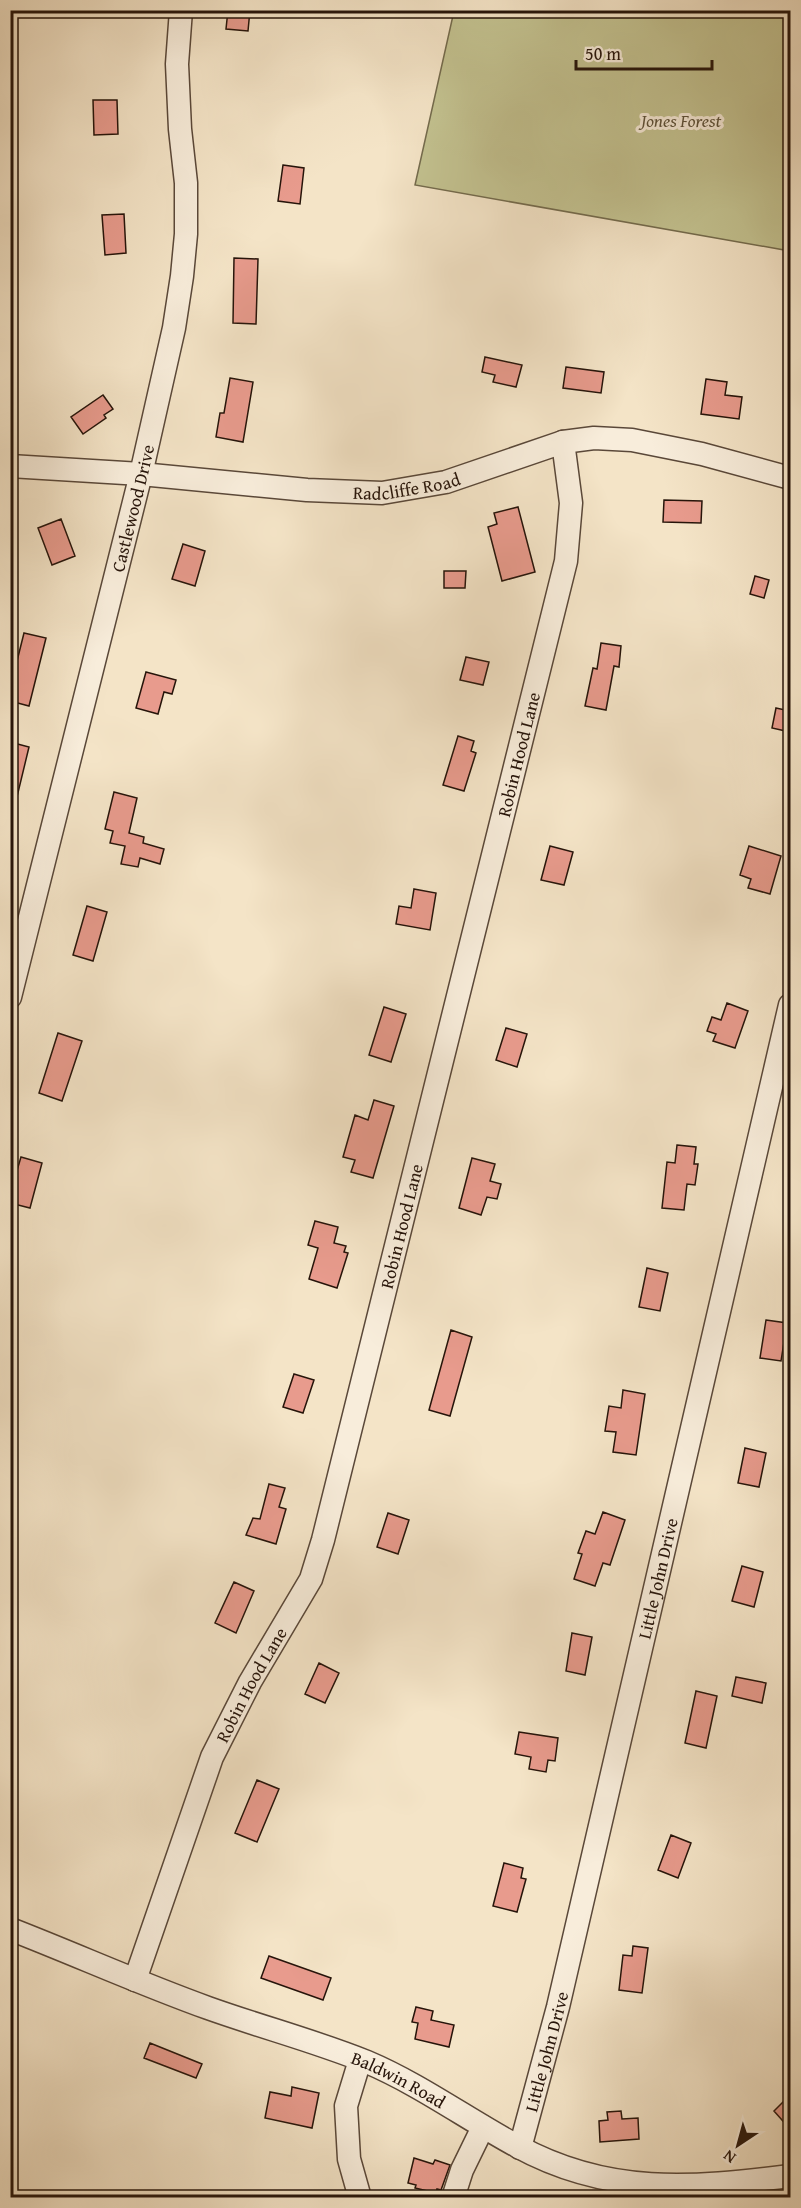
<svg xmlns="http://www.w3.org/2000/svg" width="801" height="2208" font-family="'Gentium Book Plus',serif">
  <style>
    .green { fill: #c3c290; stroke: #746b4d; stroke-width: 1.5 }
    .building { fill: #e89b8d; stroke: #26140a; stroke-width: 1.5 }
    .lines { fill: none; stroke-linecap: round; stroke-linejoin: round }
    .minor-casing { stroke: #5a4839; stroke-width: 25 }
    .minor { stroke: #f8eddb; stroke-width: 22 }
    .labels { text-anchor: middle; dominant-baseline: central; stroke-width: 6; stroke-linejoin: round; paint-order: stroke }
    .park-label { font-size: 18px; font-style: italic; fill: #5d5139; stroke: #f8eddb }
    .street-label { font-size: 18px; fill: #26140a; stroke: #f8eddb }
  </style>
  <rect width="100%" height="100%" fill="#f4e4c7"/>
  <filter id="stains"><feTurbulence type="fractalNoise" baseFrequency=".00333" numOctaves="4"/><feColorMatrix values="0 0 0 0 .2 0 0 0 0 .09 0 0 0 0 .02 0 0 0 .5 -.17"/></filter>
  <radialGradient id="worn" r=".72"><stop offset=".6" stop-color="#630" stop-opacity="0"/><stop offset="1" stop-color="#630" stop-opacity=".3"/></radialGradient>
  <!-- green -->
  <path class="green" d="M454 11H790V251L415 185Z"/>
  <!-- building -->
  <path class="building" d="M228 10H250L248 31 226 29Z
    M93 100H117L118 134 94 135Z
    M283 165 304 168 300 204 278 201Z
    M124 214 126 253 105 255 102 215Z
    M234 258 258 259 256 324 233 323Z
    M485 357 522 365 516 387 493 382 495 375 482 372Z
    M566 367 604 372 601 393 563 388Z
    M230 378 253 382 243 442 216 437 220 413H224Z
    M706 379 727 382 725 395 742 397 739 419 701 414Z
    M103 395 113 409 104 415 106 418 83 434 71 417Z
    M664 500 702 501 701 523 663 522Z
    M518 507 535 572 502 581 488 527 497 524 494 513Z
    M61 519 75 556 52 565 38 528Z
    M183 544 205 551 195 586 172 579Z
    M444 571H466L465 588H444Z
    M755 576 769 580 764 598 750 594Z
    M24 633 46 638 29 706 10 701V689Z
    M601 643 621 646 619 667 614 666 606 710 585 706 593 668 597 669Z
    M466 657 489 662 483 685 460 680Z
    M146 672 176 680 172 694 164 692 158 714 136 708Z
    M776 708 790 711V732L772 728Z
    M458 736 474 741 471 751 476 753 464 791 443 785Z
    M10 742 29 747 16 801 10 800Z
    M114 792 137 798 129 833 144 837 143 843 164 849 160 864 140 858 138 867 121 864 125 846 110 843 113 831 105 829Z
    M550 846 573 852 564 885 541 880Z
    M749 846 781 856 770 894 748 888 751 879 740 875Z
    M414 889 436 893 430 930 396 924 399 906 411 908Z
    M87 906 107 912 93 961 73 955Z
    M727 1003 748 1011 735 1048 713 1041 716 1034 707 1031 712 1017 721 1020Z
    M384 1007 406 1014 391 1062 369 1055Z
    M506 1028 527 1034 517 1067 496 1060Z
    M58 1033 82 1041 62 1101 39 1093Z
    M374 1100 394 1106 373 1178 351 1172 355 1160 343 1157 355 1115 368 1120Z
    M677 1145 696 1147 694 1164H698L695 1185 687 1184 684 1210 662 1208 667 1162 675 1163Z
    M21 1157 42 1163 30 1208 10 1203V1194Z
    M472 1158 495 1164 490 1181 501 1184 497 1199 487 1197 481 1215 459 1208Z
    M315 1221 338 1227 334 1243 346 1246 344 1252 348 1253 337 1288 309 1279 318 1248 308 1245Z
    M647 1268 668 1273 660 1311 639 1307Z
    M766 1320 787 1323 781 1361 760 1358Z
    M451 1330 472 1337 450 1416 429 1410Z
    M294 1374 314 1380 303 1413 283 1407Z
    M623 1390 645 1394 636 1455 613 1452 616 1432 605 1431 609 1406 621 1408Z
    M745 1448 766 1453 759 1487 738 1483Z
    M269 1484 285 1488 279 1507 286 1509 276 1544 246 1535 253 1518 260 1519Z
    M603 1512 625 1520 610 1565 603 1563 595 1586 574 1579 582 1554 578 1553 586 1531 595 1534Z
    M388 1513 409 1520 398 1554 377 1547Z
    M742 1566 763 1572 754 1607 732 1601Z
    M234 1582 254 1591 236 1633 215 1623Z
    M572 1633 592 1637 585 1675 566 1671Z
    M319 1663 339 1673 325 1703 305 1694Z
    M736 1677 766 1683 762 1703 732 1696Z
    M696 1691 717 1696 706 1748 685 1743Z
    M519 1732 558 1738 555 1761 548 1760 546 1772 529 1769 531 1757 515 1754Z
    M257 1780 279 1789 257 1842 235 1833Z
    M671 1835 691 1843 678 1878 658 1870Z
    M504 1863 523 1868 521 1878 526 1879 517 1912 493 1906Z
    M633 1946 648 1948 642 1993 619 1990 623 1955 632 1956Z
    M269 1956 331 1978 323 2000 261 1978Z
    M416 2007 433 2011 431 2020 454 2025 449 2047 415 2039 418 2023 412 2022Z
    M150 2043 202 2064 196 2078 144 2058Z
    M292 2087 319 2093 312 2128 265 2118 270 2092 291 2096Z
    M790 2095V2129L774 2111Z
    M621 2111 622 2119 638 2118 639 2139 600 2142 599 2121 608 2120 607 2112Z
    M414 2158 433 2164 435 2160 450 2165 441 2190 437 2189 436 2193 415 2188 416 2185 408 2183Z"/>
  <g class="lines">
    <!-- minor casing -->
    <g class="minor-casing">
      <g id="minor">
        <path id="s1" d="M10 466 141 474 307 490 382 493 446 482 563 442 594 438 632 440 702 454 790 478"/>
        <path id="s2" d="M10 997 141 474 174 328 182 276 186 234V183L180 129 177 64 181 10"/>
        <path id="s3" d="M10 1929C77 1955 141 1984 208 2008 261 2027 315 2041 367 2062 419 2084 467 2119 517 2146 608 2196 692 2188 790 2176"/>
        <path id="s4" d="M135 1980 212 1757 250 1682 311 1579 323 1540 566 561 571 503 563 442"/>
        <path id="s5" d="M520 2148 558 2007 790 1005"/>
        <path d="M360 2198 349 2159 346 2106 360 2060"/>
        <path d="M453 2198 462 2170 483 2127"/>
      </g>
    </g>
    <!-- minor -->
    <use href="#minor" class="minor"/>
  </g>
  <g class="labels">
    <!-- park labels -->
    <g class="park-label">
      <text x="681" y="120">Jones Forest</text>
    </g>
    <!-- street labels -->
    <g class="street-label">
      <text stroke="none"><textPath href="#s1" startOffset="398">Radcliffe Road</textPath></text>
      <text stroke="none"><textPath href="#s2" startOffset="504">Castlewood Drive</textPath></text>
      <text stroke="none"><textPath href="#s4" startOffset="1290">Robin Hood Lane</textPath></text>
      <text stroke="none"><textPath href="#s4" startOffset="804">Robin Hood Lane</textPath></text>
      <text stroke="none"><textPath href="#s5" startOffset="586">Little John Drive</textPath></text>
      <text stroke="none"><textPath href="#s4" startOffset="318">Robin Hood Lane</textPath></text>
      <text stroke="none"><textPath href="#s5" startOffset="100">Little John Drive</textPath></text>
      <text stroke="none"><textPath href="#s3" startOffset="417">Baldwin Road</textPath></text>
    </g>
  </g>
  <!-- margin -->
  <rect width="801" height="2208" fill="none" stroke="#f4e4c7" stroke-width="36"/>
  <rect x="12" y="12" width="777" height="2184" fill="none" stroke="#26140a" stroke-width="3"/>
  <rect x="18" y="18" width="765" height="2172" fill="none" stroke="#26140a" stroke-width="1.5"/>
  <!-- north arrow -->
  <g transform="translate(738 2145) rotate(216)" stroke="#f8eddb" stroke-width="4.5" paint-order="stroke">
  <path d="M0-4.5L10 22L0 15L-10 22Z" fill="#26140a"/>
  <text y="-9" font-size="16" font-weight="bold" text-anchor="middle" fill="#26140a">N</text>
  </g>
  <!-- scale -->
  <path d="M576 60v9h136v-9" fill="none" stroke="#26140a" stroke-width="3"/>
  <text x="585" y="60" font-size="18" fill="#26140a" stroke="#f8eddb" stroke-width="4.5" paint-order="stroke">50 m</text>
  <rect width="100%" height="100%" filter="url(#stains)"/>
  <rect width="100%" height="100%" fill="url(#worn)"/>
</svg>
